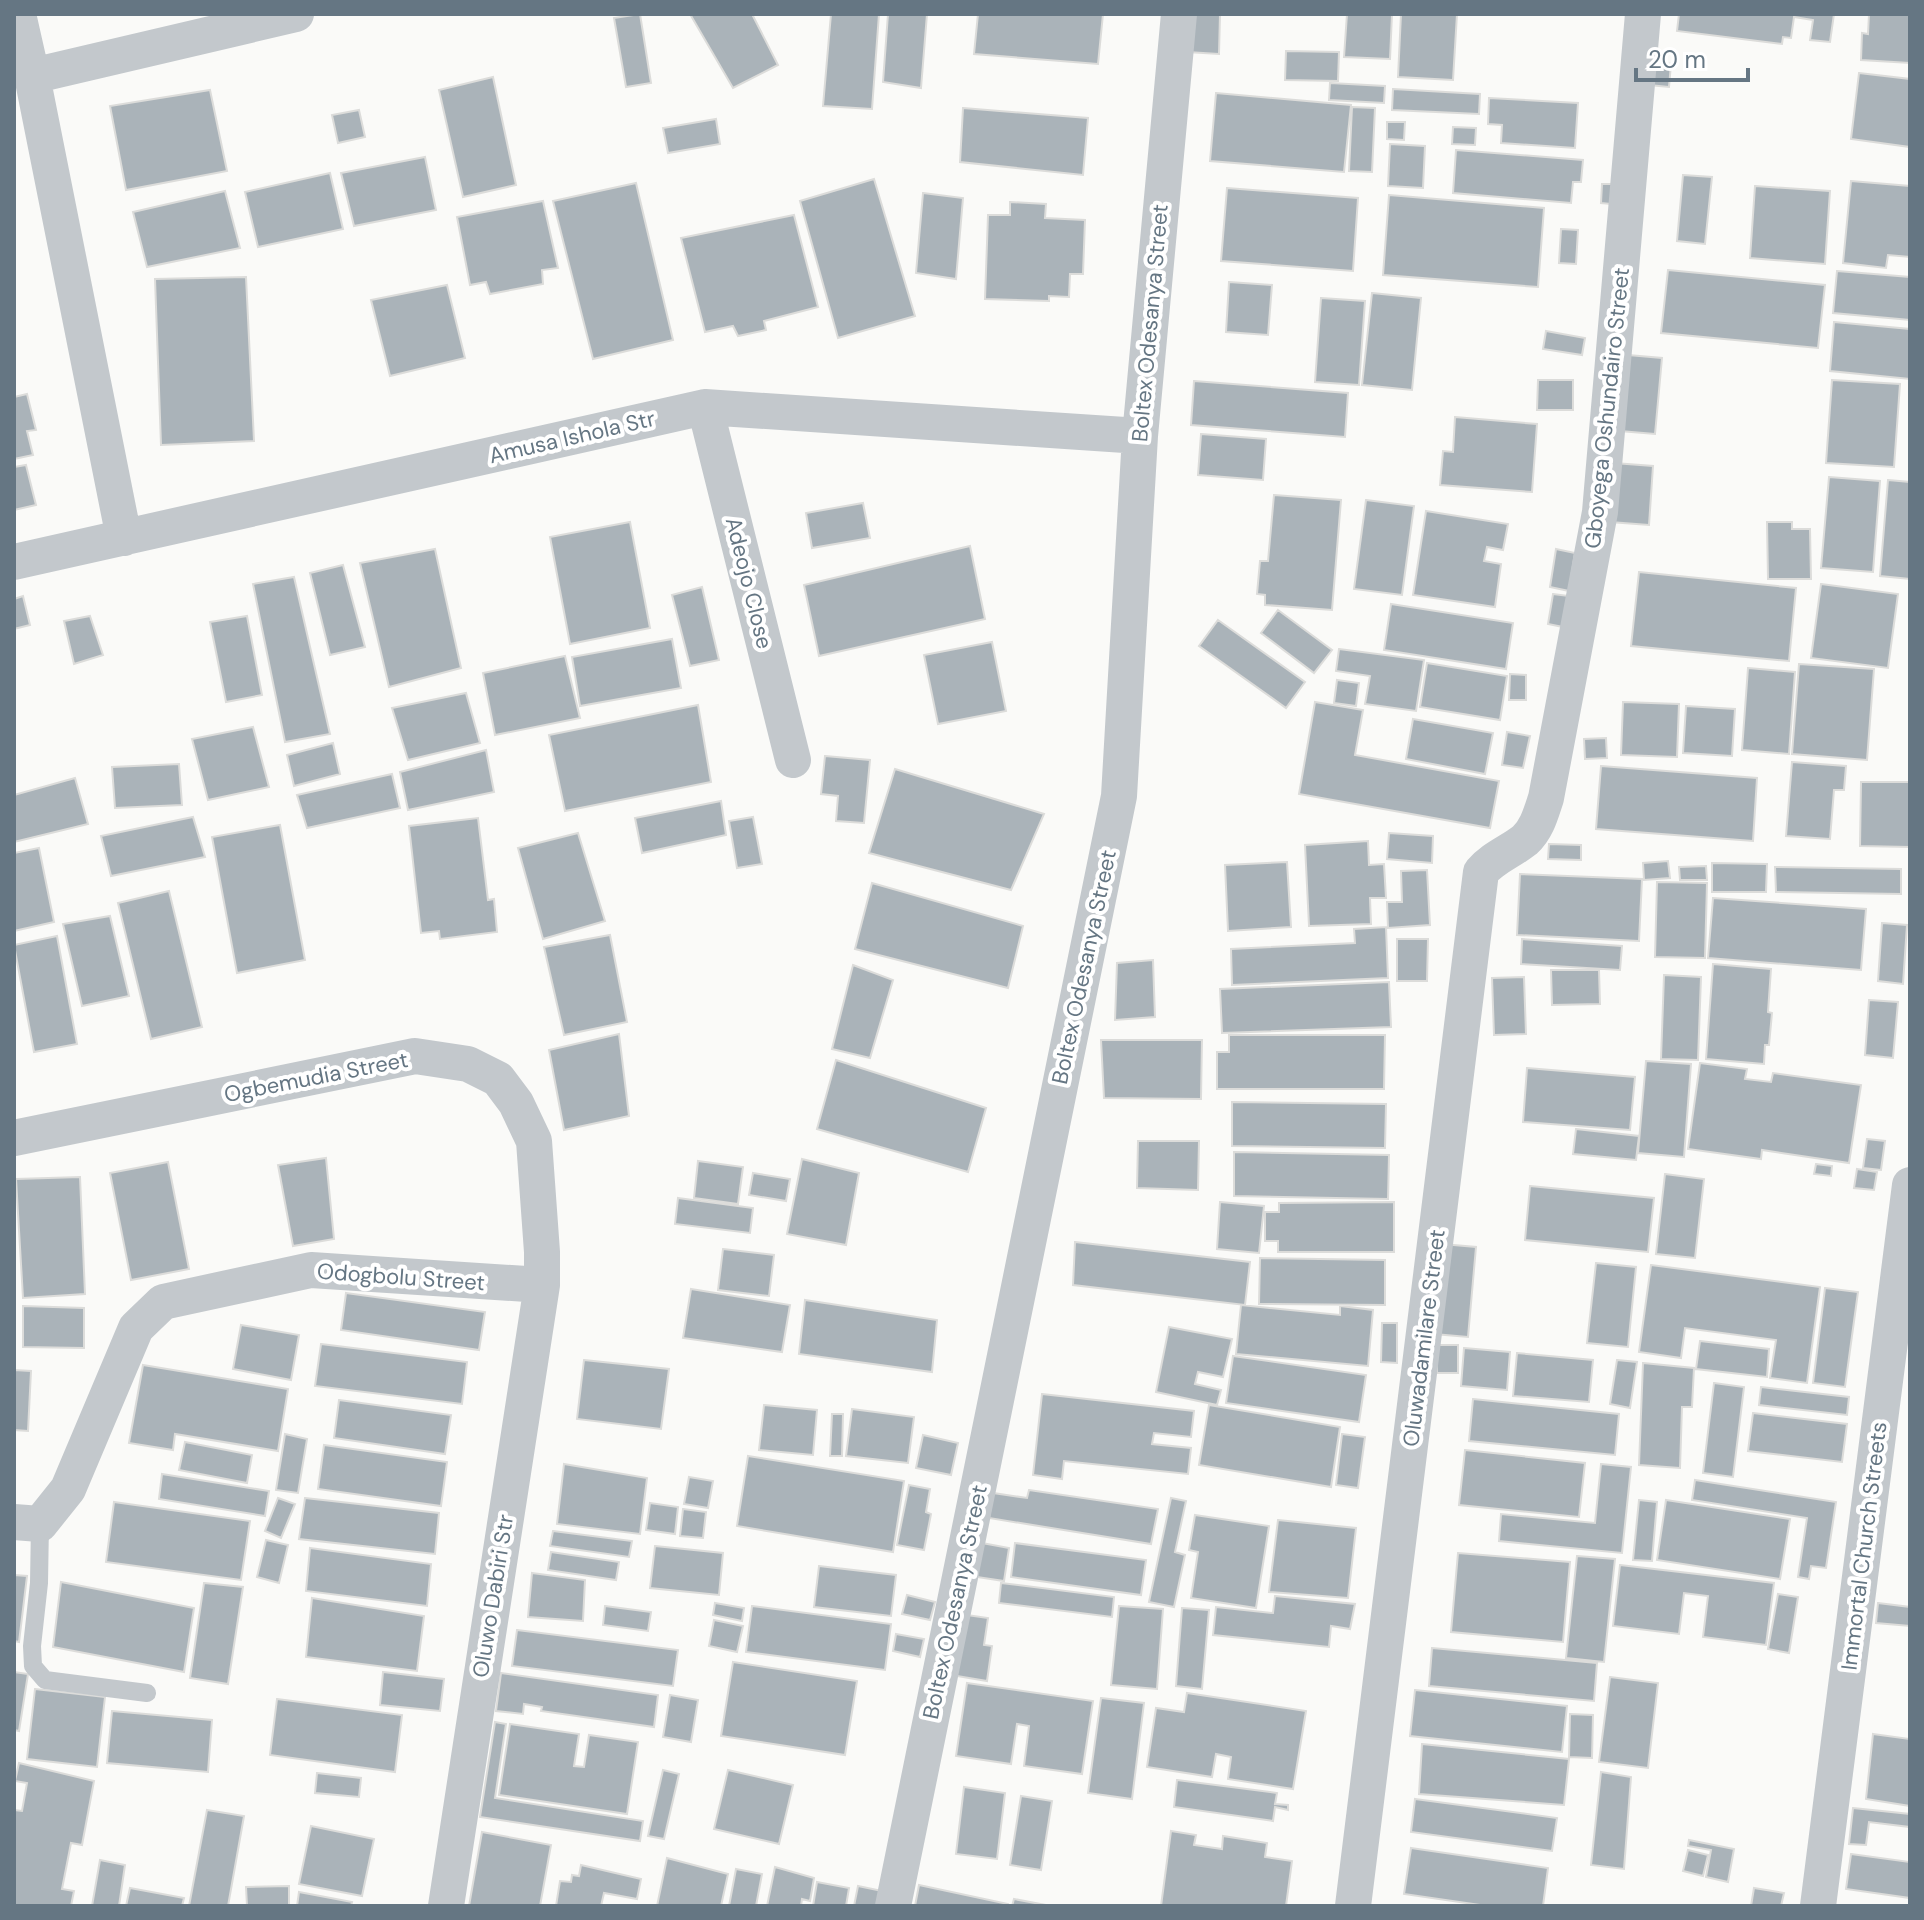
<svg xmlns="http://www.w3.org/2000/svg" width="1924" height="1920" font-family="'DM Sans',sans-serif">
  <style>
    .building { fill: #aab3b9; stroke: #dcdcda; stroke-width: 2 }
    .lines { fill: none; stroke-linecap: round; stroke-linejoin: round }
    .lane { stroke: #c3c8cc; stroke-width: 18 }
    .street { stroke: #c3c8cc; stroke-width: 36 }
    .labels { text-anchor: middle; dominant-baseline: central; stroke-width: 8; stroke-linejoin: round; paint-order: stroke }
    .street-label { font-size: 22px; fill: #657683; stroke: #fff }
  </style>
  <rect width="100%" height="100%" fill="#fafaf8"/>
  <!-- building -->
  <path class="building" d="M640 14 651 83 626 87 614 18Z
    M690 14H752L778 65 733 88Z
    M831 14H879L872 109 823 106Z
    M888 14H927L921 88 883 82Z
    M978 14H1103L1098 64 974 54Z
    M1188 14H1220L1219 54 1187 52Z
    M1347 14H1392L1390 59 1344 57Z
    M1401 14H1457L1453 80 1398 77Z
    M1679 14H1834L1830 42 1810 40 1813 20 1794 17 1791 38 1783 37 1782 44 1677 31Z
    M1869 14H1910V63L1861 60 1862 33 1868 34Z
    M1286 51 1339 52 1338 81 1285 80Z
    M1650 62 1671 64 1669 87 1649 85Z
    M1859 73 1910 79V147L1851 139Z
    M493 77 516 185 463 197 439 90Z
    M1330 83 1385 86 1384 103 1329 100Z
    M1393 89 1480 94 1479 114 1392 110Z
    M210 90 227 171 126 190 110 106Z
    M1216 93 1351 105 1344 172 1210 161Z
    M1489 98 1578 103 1575 148 1501 143 1502 125 1488 124Z
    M1352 107 1375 108 1372 172 1349 171Z
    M963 108 1088 118 1083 175 960 162Z
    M359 110 365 137 338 143 332 115Z
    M716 119 720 144 668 153 663 128Z
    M1387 122H1405L1404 140 1387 139Z
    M1453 127 1476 128 1475 145 1452 144Z
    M1390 144 1425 146 1423 188 1388 186Z
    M1456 150 1583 160 1581 182H1573L1571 203 1453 193Z
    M425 157 436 210 354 226 341 173Z
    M330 173 343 229 258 247 245 192Z
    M1683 175 1712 177 1705 244 1677 241Z
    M874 179 915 316 838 338 800 201Z
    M1851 181 1910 186V257L1888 255 1886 268 1843 263Z
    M636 183 673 340 593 359 553 201Z
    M1602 184H1612L1611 204 1601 203Z
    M1755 186 1830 191 1825 264 1750 258Z
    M1227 188 1358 198 1353 271 1221 261Z
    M225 191 240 248 147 267 133 212Z
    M923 193 963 198 956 279 916 273Z
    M1389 195 1544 208 1538 287 1383 275Z
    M543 201 558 268 542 270 543 284 490 294 486 282 470 285 457 217Z
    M1010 202 1046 204 1045 218 1085 220 1083 274H1070L1069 297 1049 296V301L985 299 988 215H1010Z
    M794 215 818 307 764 321 766 330 738 336 733 326 705 332 681 238Z
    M1561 229 1578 230 1576 264 1559 263Z
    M1668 270 1825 285 1818 348 1661 333Z
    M1837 271 1910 277V320L1833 313Z
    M246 277 254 441 161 445 155 279Z
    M1229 282 1272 285 1268 335 1226 332Z
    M447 285 465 358 390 376 371 300Z
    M1372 293 1421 298 1412 390 1362 385Z
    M1321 298 1365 301 1359 385 1315 382Z
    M1834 322 1910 329V379L1830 371Z
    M1546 331 1585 338 1582 355 1543 349Z
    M1628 355 1662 358 1655 434 1620 431Z
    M1538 380H1573V410H1537Z
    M1832 380 1900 384 1894 467 1826 463Z
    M1194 381 1348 393 1345 437 1191 425Z
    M27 394 36 430 27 431 33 455 14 459V397Z
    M1455 417 1537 424 1532 492 1440 485 1443 451 1453 452Z
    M1201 434 1266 439 1263 480 1198 475Z
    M1614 463 1653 466 1649 525 1610 522Z
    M26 465 36 505 14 510V467Z
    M1829 477 1880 481 1873 572 1821 568Z
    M1888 480 1910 482V579L1880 576Z
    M1274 495 1341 500 1332 610 1265 605V595L1257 594 1260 561H1268Z
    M1366 500 1414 506 1402 595 1354 589Z
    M863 503 870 538 812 548 806 513Z
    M1426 511 1508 524 1503 550 1487 547 1484 561 1501 564 1495 607 1413 595Z
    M630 522 650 628 570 644 550 537Z
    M1767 522H1792V529H1810L1811 579H1768Z
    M970 546 985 619 819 656 804 585Z
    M435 549 461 668 389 687 360 563Z
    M1556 549 1575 553 1569 591 1550 587Z
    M343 565 365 647 330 655 310 573Z
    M1639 572 1796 588 1789 661 1631 646Z
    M294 577 330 734 285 742 253 584Z
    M1821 584 1898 594 1888 668 1811 658Z
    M702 587 719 660 690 666 672 595Z
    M1553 594 1569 596 1563 627 1548 624Z
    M23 596 30 625 14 629V599Z
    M1391 604 1513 623 1506 669 1384 650Z
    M1278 610 1332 650 1314 673 1261 633Z
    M90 616 103 655 74 664 64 621Z
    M247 616 262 695 226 702 210 622Z
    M1218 620 1305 682 1286 708 1199 646Z
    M672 639 681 688 580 706 572 657Z
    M992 642 1006 711 938 724 924 655Z
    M1339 649 1424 660 1416 711 1365 704 1370 676 1336 671Z
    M565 656 580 718 495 735 483 673Z
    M1427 663 1507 676 1500 720 1420 707Z
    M1799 664 1874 669 1867 760 1792 754Z
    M1748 668 1795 672 1789 754 1742 750Z
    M1510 674 1526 675V700H1509Z
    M1337 680 1359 683 1356 706 1334 703Z
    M466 693 480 743 408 760 392 708Z
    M1315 702 1363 710 1355 755 1499 781 1490 828 1299 794Z
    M1623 702 1679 704 1677 757 1621 755Z
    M698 705 711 782 565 811 549 735Z
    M1686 706 1735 709 1732 756 1683 753Z
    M1413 719 1493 733 1485 774 1406 759Z
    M253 727 269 787 208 800 192 739Z
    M1507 732 1530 736 1523 768 1502 765Z
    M1606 738 1607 758 1585 759 1584 739Z
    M333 743 340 774 294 786 287 755Z
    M486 750 494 792 408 810 400 772Z
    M825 756 870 760 864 823 836 821 838 796 821 794Z
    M1792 762 1846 766 1844 790H1834L1830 839 1786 836Z
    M179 764 182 805 115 808 112 767Z
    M1601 766 1757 778 1753 841 1596 829Z
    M895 769 1044 814 1011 890 869 853Z
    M392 774 400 808 307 828 297 795Z
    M75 778 88 824 14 842V795Z
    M1861 782H1910V847L1860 846Z
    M721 801 726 835 642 853 635 818Z
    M193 817 205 857 111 876 101 836Z
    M753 817 762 864 737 868 729 821Z
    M478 818 488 900 494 899 497 932 440 939 439 931 421 933 409 826Z
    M280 825 305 960 237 973 212 837Z
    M578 833 605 921 543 939 518 848Z
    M1389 833 1433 836 1432 863 1387 859Z
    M1368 841 1369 865 1384 864 1386 898H1370L1371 924 1309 926 1305 845Z
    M1549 844 1581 845V860L1548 859Z
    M39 848 54 922 14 931V853Z
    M1668 861 1670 878 1644 880 1643 863Z
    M1287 862 1291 927 1228 931 1225 865Z
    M1712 863 1767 864 1766 892H1712Z
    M1706 866 1707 880H1680L1679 867Z
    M1775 867 1901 869V894L1776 892Z
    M1427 870 1430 925 1388 928 1387 902H1402L1401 871Z
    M1520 874 1642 879 1639 941 1517 935Z
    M1657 882 1707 883 1705 958 1655 957Z
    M872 883 1023 926 1008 988 855 949Z
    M169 891 202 1027 151 1039 118 903Z
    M1713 898 1866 909 1861 970 1708 958Z
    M110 916 129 996 82 1006 63 924Z
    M1882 923 1907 925 1903 984 1878 981Z
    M1386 927 1388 978 1232 985 1231 949 1355 943 1354 929Z
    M610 935 627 1022 564 1035 544 947Z
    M57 936 77 1044 34 1052 14 945Z
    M1397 939H1428L1427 981H1397Z
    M1522 939 1622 946 1620 970 1521 964Z
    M1153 960 1155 1017 1115 1020 1117 963Z
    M1713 964 1771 969 1768 1012 1772 1013 1769 1045H1765L1764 1064 1706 1059Z
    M853 965 893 980 870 1058 832 1049Z
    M1551 970H1599L1600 1004 1552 1005Z
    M1664 975 1701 977 1698 1060 1661 1059Z
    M1524 977 1526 1034 1494 1035 1492 978Z
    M1389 982 1391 1027 1222 1033 1220 989Z
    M1869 1000 1898 1002 1893 1058 1865 1055Z
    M619 1034 629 1116 564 1130 549 1050Z
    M1229 1035H1385L1384 1089H1217V1052H1229Z
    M1101 1040H1202L1201 1099 1104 1098Z
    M836 1060 986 1108 968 1172 817 1129Z
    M1646 1061 1691 1064 1684 1157 1638 1153Z
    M1700 1063 1747 1069 1745 1079 1771 1082 1773 1073 1861 1085 1849 1163 1762 1150 1761 1159 1688 1149Z
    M1527 1068 1635 1077 1630 1130 1523 1122Z
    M1232 1102 1386 1104 1385 1148 1232 1146Z
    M1576 1129 1639 1136 1636 1160 1573 1154Z
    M1867 1139 1885 1141 1881 1170 1863 1168Z
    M1138 1141H1199L1198 1190 1137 1188Z
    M1234 1152 1389 1155 1388 1199 1234 1196Z
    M326 1158 334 1239 293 1246 278 1165Z
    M802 1159 859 1173 846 1245 787 1234Z
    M698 1161 743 1167 738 1204 694 1198Z
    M168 1162 189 1269 131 1280 110 1173Z
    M1816 1164 1832 1166 1831 1176 1814 1174Z
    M1857 1169 1877 1172 1874 1190 1854 1188Z
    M753 1173 790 1179 786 1201 749 1195Z
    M1665 1174 1704 1179 1695 1258 1656 1254Z
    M80 1177 85 1294 23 1298 16 1179Z
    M1530 1186 1654 1198 1648 1252 1525 1240Z
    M678 1198 753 1208 750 1233 675 1224Z
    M1220 1202 1264 1206 1259 1253 1217 1249Z
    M1394 1202V1252H1278V1241H1265V1212H1279V1203Z
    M1075 1242 1250 1262 1245 1305 1073 1285Z
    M1442 1244 1476 1247 1468 1337 1434 1334Z
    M723 1249 774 1255 769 1296 718 1290Z
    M1260 1258 1385 1260V1305L1259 1304Z
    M1596 1263 1636 1267 1628 1347 1587 1343Z
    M1651 1265 1820 1287 1807 1383 1770 1378 1776 1340 1685 1328 1681 1358 1639 1352Z
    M1825 1288 1858 1292 1845 1387 1813 1383Z
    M691 1289 790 1305 782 1352 683 1338Z
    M346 1293 485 1312 479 1350 341 1330Z
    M805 1300 937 1320 932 1372 799 1354Z
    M1241 1305 1340 1315V1306L1373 1310 1368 1366 1236 1354Z
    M23 1306 84 1308V1348L23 1347Z
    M1382 1323H1397V1363L1381 1362Z
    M241 1325 299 1335 291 1380 233 1369Z
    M1169 1327 1232 1339 1223 1377 1198 1372 1195 1384 1221 1390 1217 1405 1156 1392Z
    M1700 1341 1769 1349 1767 1377 1696 1369Z
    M321 1344 467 1362 462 1404 315 1386Z
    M1437 1345H1458V1373H1437Z
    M1464 1348 1510 1352 1507 1390 1461 1386Z
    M1517 1353 1593 1360 1589 1402 1513 1396Z
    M1233 1356 1366 1375 1359 1422 1226 1403Z
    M584 1360 669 1369 661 1429 577 1419Z
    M1617 1360 1637 1362 1630 1408 1610 1404Z
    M1643 1363 1694 1368 1692 1407H1682L1680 1468 1639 1465Z
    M143 1365 288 1389 278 1451 175 1434 173 1450 129 1443Z
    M14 1370 31 1371 28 1431 14 1430Z
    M1714 1383 1744 1387 1733 1477 1703 1473Z
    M1761 1387 1849 1397 1847 1415 1759 1405Z
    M1042 1394 1194 1411 1191 1437 1154 1433 1152 1444 1191 1448 1188 1474 1064 1461 1062 1479 1033 1475Z
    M1473 1399 1619 1414 1615 1455 1469 1441Z
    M339 1400 451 1415 445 1454 334 1438Z
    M764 1405 817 1410 813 1455 759 1450Z
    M1209 1405 1340 1427 1331 1487 1199 1465Z
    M852 1409 914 1417 908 1463 846 1456Z
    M1753 1413 1847 1424 1842 1462 1748 1451Z
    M832 1414H843L842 1456H830Z
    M285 1434 307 1439 298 1493 276 1490Z
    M1342 1434 1365 1437 1358 1488 1336 1485Z
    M923 1435 958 1443 951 1475 916 1468Z
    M185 1442 252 1455 247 1483 179 1470Z
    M324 1445 447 1462 441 1506 318 1489Z
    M1465 1450 1585 1463 1579 1517 1459 1505Z
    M748 1456 904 1481 893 1552 737 1526Z
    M564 1464 647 1478 640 1534 557 1524Z
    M1601 1464 1631 1467 1622 1553 1499 1541 1501 1514 1595 1523Z
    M162 1474 269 1491 265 1516 159 1499Z
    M689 1477 713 1481 708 1508 684 1504Z
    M1695 1480 1836 1502 1826 1568 1811 1566 1809 1579 1798 1577 1807 1518 1692 1500Z
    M909 1485 930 1489 926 1512 931 1514 924 1550 897 1545Z
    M1029 1490 1158 1509 1151 1544 989 1518 993 1493 1027 1498Z
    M278 1498 295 1504 281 1538 265 1531Z
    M305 1498 439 1513 435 1554 299 1539Z
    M1171 1498 1186 1501 1175 1552 1185 1555 1174 1607 1149 1602Z
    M1639 1500 1657 1502 1652 1561 1633 1560Z
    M1666 1500 1790 1519 1780 1579 1657 1560Z
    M114 1502 250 1521 241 1580 106 1562Z
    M650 1503 678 1507 675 1534 646 1530Z
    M683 1509 706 1512 703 1538 680 1536Z
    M1195 1515 1269 1526 1256 1608 1191 1598 1198 1552 1189 1550Z
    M1278 1520 1356 1528 1348 1598 1269 1592Z
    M553 1531 632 1541 629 1557 550 1546Z
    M266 1540 288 1545 279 1583 257 1577Z
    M982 1543 1009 1548 1004 1581 977 1577Z
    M1015 1543 1146 1560 1141 1595 1011 1577Z
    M655 1546 723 1553 719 1595 650 1588Z
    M310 1548 431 1564 427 1606 306 1591Z
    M551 1552 619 1562 616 1580 548 1570Z
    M1458 1553 1570 1562 1563 1642 1451 1632Z
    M1577 1556 1615 1559 1604 1662 1566 1658Z
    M1620 1565 1774 1583 1766 1645 1703 1637 1708 1596 1684 1593 1679 1634 1613 1626Z
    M819 1566 896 1575 891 1616 814 1607Z
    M532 1573 585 1580 583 1621 528 1617Z
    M14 1575 27 1576 19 1642 14 1641Z
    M61 1582 194 1608 184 1672 53 1647Z
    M204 1583 243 1587 228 1684 190 1678Z
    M1001 1583 1114 1597 1112 1617 999 1603Z
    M1778 1594 1798 1597 1789 1653 1768 1649Z
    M907 1595 935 1602 930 1620 902 1614Z
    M1275 1596 1355 1604 1350 1629 1331 1626 1329 1647 1213 1635 1216 1607 1273 1613Z
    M312 1598 424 1616 417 1671 306 1657Z
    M715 1603 744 1608 742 1621 713 1615Z
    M1878 1603 1910 1607V1626L1876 1623Z
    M605 1606 651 1612 648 1631 603 1625Z
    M752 1606 891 1624 885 1670 746 1652Z
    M1119 1606 1163 1609 1157 1689 1111 1685Z
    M1182 1608 1209 1610 1202 1689 1176 1686Z
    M960 1614 988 1618 984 1645 992 1646 987 1681 951 1675Z
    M714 1620 743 1626 737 1652 709 1646Z
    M517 1630 678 1650 673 1686 512 1666Z
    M896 1634 924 1639 920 1657 893 1651Z
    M1432 1648 1597 1663 1594 1701 1429 1686Z
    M733 1662 857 1681 845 1755 721 1736Z
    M14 1672 28 1674 19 1731 14 1730Z
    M383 1672 444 1679 440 1711 380 1705Z
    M501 1673 658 1695 654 1727 541 1711 542 1707 524 1704 523 1714 496 1711Z
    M1610 1677 1658 1683 1648 1768 1599 1762Z
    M967 1683 1093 1701 1082 1774 1024 1766 1029 1726 1017 1724 1011 1764 956 1756Z
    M35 1689 105 1697 97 1767 27 1759Z
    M1415 1690 1567 1706 1562 1752 1410 1736Z
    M1187 1693 1306 1711 1293 1789 1228 1779 1231 1757 1216 1754 1212 1777 1147 1767 1156 1708 1184 1712Z
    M670 1695 698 1700 691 1742 663 1737Z
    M1101 1698 1144 1703 1132 1799 1088 1793Z
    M277 1699 402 1715 395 1772 270 1755Z
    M112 1711 212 1720 208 1772 107 1763Z
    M1570 1714 1593 1715 1592 1758 1569 1757Z
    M495 1722 506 1724 495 1798 643 1821 640 1841 480 1817Z
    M510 1724 579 1734 574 1766 584 1767 589 1735 638 1742 627 1814 499 1795Z
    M1873 1734 1910 1739V1806L1866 1799Z
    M1422 1744 1569 1759 1564 1805 1419 1794Z
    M19 1763 94 1781 82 1845 71 1843 62 1889 74 1891 71 1906H14V1810L22 1811 27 1783 15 1781Z
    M663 1770 679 1774 664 1839 648 1836Z
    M728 1770 793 1785 779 1844 714 1829Z
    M1601 1772 1631 1777 1624 1869 1591 1865Z
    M317 1773 361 1778 359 1797 315 1793Z
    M1177 1780 1277 1793 1275 1804 1288 1805V1810L1275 1807 1273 1821 1174 1807Z
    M964 1787 1005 1793 997 1859 956 1854Z
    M1021 1796 1052 1801 1041 1870 1010 1865Z
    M1415 1799 1557 1818 1552 1851 1411 1832Z
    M1853 1808 1910 1814V1827L1869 1822 1866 1845 1849 1844Z
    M207 1810 244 1816 228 1906H189Z
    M311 1826 374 1839 362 1896 299 1884Z
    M1171 1831 1196 1835 1194 1845 1222 1849 1223 1836 1267 1843 1265 1857 1292 1861 1286 1906H1161Z
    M482 1832 551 1845 540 1906H469Z
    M1689 1840 1734 1849 1728 1882 1706 1877 1711 1850 1688 1846Z
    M1411 1848 1548 1868 1543 1906H1487L1404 1894Z
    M1688 1850 1708 1855 1703 1876 1683 1871Z
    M1851 1854 1910 1862V1898L1846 1889Z
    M667 1858 728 1874 721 1906H657Z
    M100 1860 125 1865 119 1906H92Z
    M581 1865 641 1879 637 1899 604 1893 601 1906H556L560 1881 571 1882 572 1875 579 1876Z
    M775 1867 814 1878 810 1901 802 1899 801 1906H767Z
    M736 1869 762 1874 756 1906H729Z
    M817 1882 849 1888 846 1906H813Z
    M919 1885 1008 1904V1906H915Z
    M289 1886V1906H247L246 1887Z
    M858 1886 887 1892 884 1906H854Z
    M130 1888 184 1898 182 1906H126Z
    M1754 1888 1784 1893 1781 1906H1751Z
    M299 1892 352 1902 351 1906H297Z
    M1014 1899 1051 1906H1012Z"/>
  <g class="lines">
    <!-- lane -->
    <path class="lane" d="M40 1524 39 1583 32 1646 33 1666 45 1680 147 1693"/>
    <!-- street -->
    <path class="street" d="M18 14 32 76 296 14
      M32 76 124 538
      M705 407 793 760
      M14 562 705 407 1140 436
      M14 1138 415 1056 468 1064 498 1079 516 1103 534 1141 542 1252V1285L446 1906
      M14 1522 40 1524 68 1489 136 1328 163 1302 311 1270 542 1285
      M893 1906 1119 796 1140 436 1179 14
      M1353 1906 1481 872C1494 857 1510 852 1525 840 1537 829 1541 813 1546 798L1600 512 1643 14
      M1818 1906 1910 1185"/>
  </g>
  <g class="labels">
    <!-- street labels -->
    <g class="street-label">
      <text transform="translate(1150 323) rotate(-85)">Boltex Odesanya Street</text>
      <text transform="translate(1607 408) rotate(-84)">Gboyega Oshundairo Street</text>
      <text transform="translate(572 437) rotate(-13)">Amusa Ishola Str</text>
      <text transform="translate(749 583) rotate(76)">Adeojo Close</text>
      <text transform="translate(1084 967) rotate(-78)">Boltex Odesanya Street</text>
      <text transform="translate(316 1077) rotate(-11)">Ogbemudia Street</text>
      <text transform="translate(401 1277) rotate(4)">Odogbolu Street</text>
      <text transform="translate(1424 1338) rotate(-83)">Oluwadamilare Street</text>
      <text transform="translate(1864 1546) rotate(-83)">Immortal Church Streets</text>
      <text transform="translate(493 1596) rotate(-81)">Oluwo Dabiri Str</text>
      <text transform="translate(955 1602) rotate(-78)">Boltex Odesanya Street</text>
    </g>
  </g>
  <!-- border -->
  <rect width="1924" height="1920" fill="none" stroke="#657683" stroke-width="32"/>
  <!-- scale -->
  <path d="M1636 68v12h112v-12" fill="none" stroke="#657683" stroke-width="4"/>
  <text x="1648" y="68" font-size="24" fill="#657683" stroke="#ffffff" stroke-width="6" paint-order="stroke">20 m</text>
</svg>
